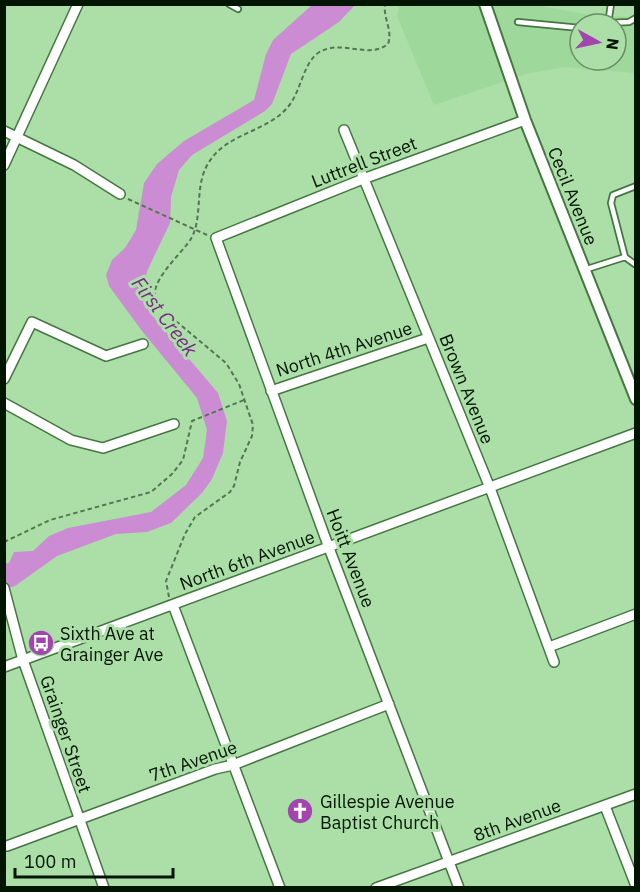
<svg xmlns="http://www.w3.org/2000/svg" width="640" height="892" font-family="'IBM Plex Sans',sans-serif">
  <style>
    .built { fill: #9ed89a; fill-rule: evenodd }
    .water { fill: #cc8cd4 }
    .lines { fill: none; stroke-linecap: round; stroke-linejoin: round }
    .service-casing { stroke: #467643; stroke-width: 8 }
    .minor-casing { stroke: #467643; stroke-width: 12 }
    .tertiary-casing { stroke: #467643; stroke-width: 14 }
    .path { stroke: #547652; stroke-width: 2; stroke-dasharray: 4.5 3; stroke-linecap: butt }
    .service { stroke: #fff; stroke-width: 4.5 }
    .minor { stroke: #fff; stroke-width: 9 }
    .tertiary { stroke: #fff; stroke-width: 10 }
    .labels { text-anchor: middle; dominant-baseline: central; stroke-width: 6; stroke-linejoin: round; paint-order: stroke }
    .street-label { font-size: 18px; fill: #021402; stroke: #abdfa7 }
    .poi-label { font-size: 18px; fill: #021402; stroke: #abdfa7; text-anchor: start }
    .water-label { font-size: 20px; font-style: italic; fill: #792c83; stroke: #abdfa7 }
  </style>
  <rect width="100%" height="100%" fill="#abdfa7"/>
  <!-- built -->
  <path class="built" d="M530 4 590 15 635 17V73L564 67 526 74 434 105 397 16 399 5ZM580 24H616V60H580Z"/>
  <!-- water -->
  <path class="water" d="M312 5H355L339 22 291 54 272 104 265 111 192 155 179 170 171 197 170 223 148 269 140 294 150 313 218 393 227 421 223 453 212 479 202 493 171 523 147 532 116 534 57 556 15 586 5 589 4 564 9 563 14 552 33 551 49 536 68 528 151 512 186 485 203 458 207 430 197 398 142 331 109 286 106 275 112 260 125 248 136 230 144 183 157 164 184 141 254 100 266 54 273 40Z"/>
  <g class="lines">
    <!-- service casing -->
    <g class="service-casing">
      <path id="service" d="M229 4 238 9
        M518 22 580 28
        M608 23 629 22 636 18
        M608 24 611 4
        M625 257 636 265
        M584 270 625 257 611 203 613 195 636 186"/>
    </g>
    <!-- minor casing -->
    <g class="minor-casing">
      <path id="minor" d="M344 130 490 488 554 662
        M4 131 74 165 120 194
        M4 165 78 4
        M4 379 32 322 106 356 143 344
        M271 391 428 338
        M4 403 71 440 103 448 174 424
        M4 588 23 660 104 888
        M173 605 280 888
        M549 647 636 614
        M4 667 636 433
        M605 806 636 886
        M7 846 215 769 233 765 389 704
        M376 888 636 794
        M459 888 329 548 216 238 363 179 525 120"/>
    </g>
    <!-- tertiary casing -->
    <g class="tertiary-casing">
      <path id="tertiary" d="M485 4 525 120 636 399"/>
    </g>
    <!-- path -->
    <path class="path" d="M128 199 207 235
      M4 542 50 520 151 492 172 474 183 460 192 421 244 400
      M169 597 166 581 185 534 195 517 230 492 234 486 240 462 252 436 253 425 239 384 226 363 158 306C143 284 182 255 192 237 203 215 194 185 209 162 226 134 266 132 287 108 301 93 302 65 318 53 341 38 368 60 388 44 393 31 383 18 385 4"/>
    <!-- service -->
    <use href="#service" class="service"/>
    <!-- minor -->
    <use href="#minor" class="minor"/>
    <!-- tertiary -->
    <use href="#tertiary" class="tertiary"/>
  </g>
  <!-- icons -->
  <defs>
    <g id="bus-disc" transform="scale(1.35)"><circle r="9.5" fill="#a245af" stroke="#abdfa7"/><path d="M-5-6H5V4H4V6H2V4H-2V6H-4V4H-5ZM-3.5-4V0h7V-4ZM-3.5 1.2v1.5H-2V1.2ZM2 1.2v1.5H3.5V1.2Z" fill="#fff"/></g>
    <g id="church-disc" transform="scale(1.35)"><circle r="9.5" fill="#a245af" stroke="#abdfa7"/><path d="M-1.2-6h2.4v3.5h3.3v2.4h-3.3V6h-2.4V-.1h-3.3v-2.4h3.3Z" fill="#fff"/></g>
  </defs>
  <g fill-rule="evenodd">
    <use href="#bus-disc" x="41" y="643"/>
    <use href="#church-disc" x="300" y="811"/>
  </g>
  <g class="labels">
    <!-- street labels -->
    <g class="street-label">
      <text transform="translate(364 162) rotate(-21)">Luttrell Street</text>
      <text transform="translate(573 196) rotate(68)">Cecil Avenue</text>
      <text transform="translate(344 349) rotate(-18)">North 4th Avenue</text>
      <text transform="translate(467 389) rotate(68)">Brown Avenue</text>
      <text transform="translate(351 558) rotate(69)">Hoitt Avenue</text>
      <text transform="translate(247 560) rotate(-20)">North 6th Avenue</text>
      <text transform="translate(66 734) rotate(71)">Grainger Street</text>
      <text transform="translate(193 761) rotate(-19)">7th Avenue</text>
      <text transform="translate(517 820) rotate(-20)">8th Avenue</text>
    </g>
    <!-- poi labels -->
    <g class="poi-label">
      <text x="60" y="633">Sixth Ave at<tspan x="60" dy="21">Grainger Ave</tspan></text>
      <text x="320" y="801">Gillespie Avenue<tspan x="320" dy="21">Baptist Church</tspan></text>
    </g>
    <!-- water labels -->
    <g class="water-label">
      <text transform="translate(165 316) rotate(53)">First Creek</text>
    </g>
  </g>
  <!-- border -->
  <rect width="640" height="892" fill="none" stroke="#021402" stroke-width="12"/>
  <!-- north arrow -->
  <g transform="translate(598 42) rotate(98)"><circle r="28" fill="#abdfa7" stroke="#678e65" stroke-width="1.5"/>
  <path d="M0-4.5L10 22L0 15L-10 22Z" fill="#a245af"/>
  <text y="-9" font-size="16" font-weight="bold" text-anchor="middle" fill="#021402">N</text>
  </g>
  <!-- scale -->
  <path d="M15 868v9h158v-9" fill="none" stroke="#021402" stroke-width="3"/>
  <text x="24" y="868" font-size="18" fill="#021402" stroke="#abdfa7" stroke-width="4.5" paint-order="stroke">100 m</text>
</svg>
